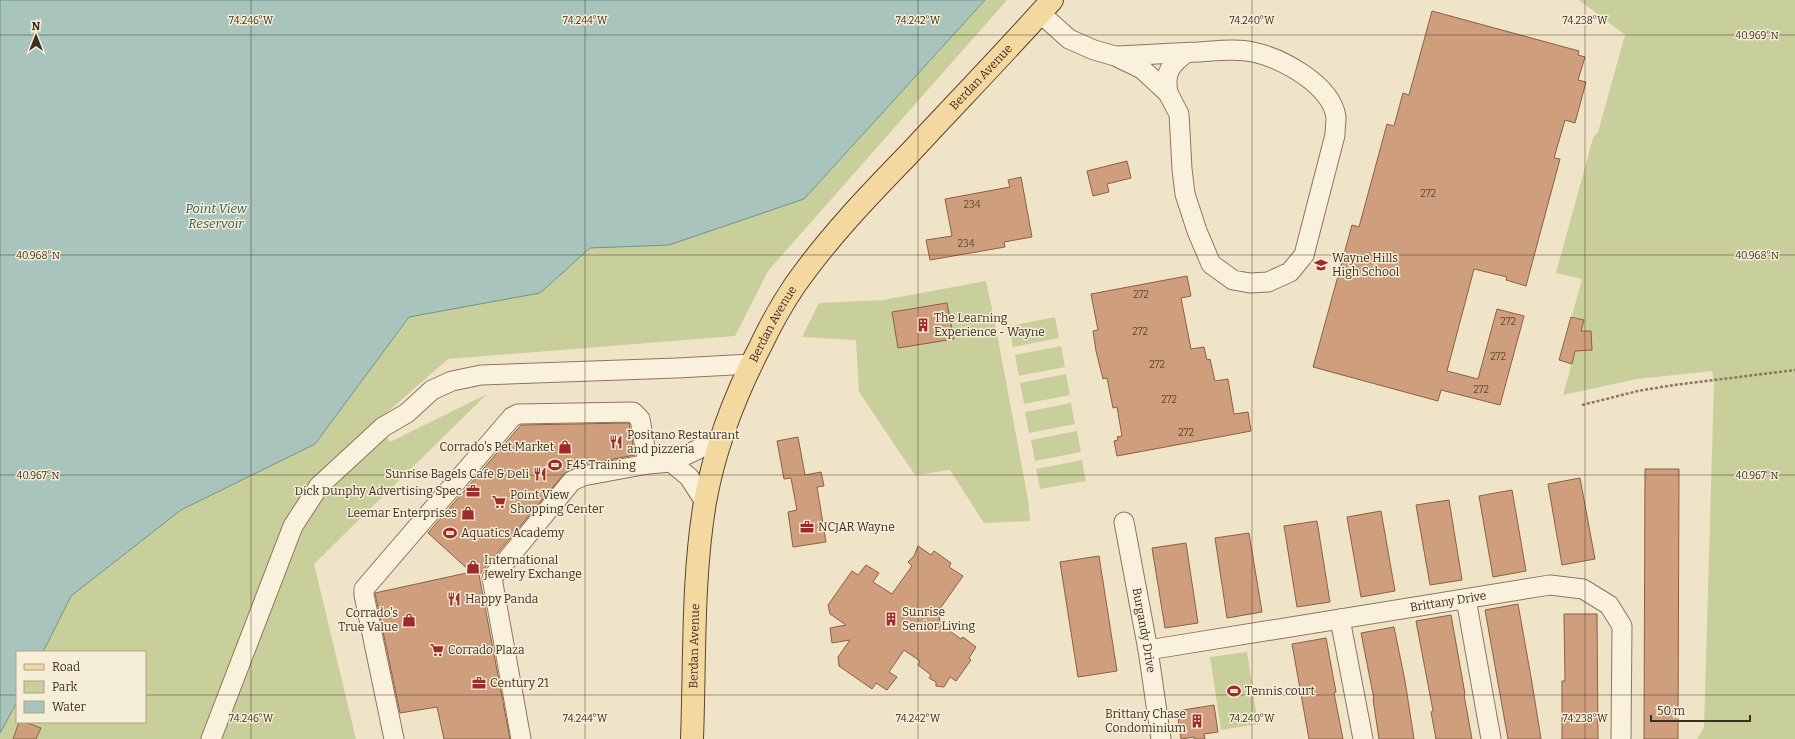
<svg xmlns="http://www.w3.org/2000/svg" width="1795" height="739" font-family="Bitter,serif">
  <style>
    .green { fill: #c9cf9b }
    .water { fill: #a9c4bc; stroke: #6f938a }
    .building { fill: #cf9f7d; stroke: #8d5f41 }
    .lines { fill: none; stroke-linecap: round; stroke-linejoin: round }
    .minor-casing { stroke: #8d765c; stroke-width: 21 }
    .major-casing { stroke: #5b4430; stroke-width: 24 }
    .path { stroke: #8d765c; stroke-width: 2.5; stroke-dasharray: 3 2; stroke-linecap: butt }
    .minor { stroke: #faf1dc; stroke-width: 19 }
    .major { stroke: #f3d9a0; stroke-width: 22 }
    .ticks { fill: none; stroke: #3d2e20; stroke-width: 1; stroke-opacity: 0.45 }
    .labels { text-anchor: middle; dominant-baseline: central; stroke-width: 3; stroke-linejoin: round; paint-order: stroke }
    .number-label { font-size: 10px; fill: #624a37 }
    .street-label { font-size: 12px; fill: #3d2e20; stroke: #f7eed8 }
    .poi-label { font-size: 12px; fill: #3d2e20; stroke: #f7eed8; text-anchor: start }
    .water-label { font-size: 13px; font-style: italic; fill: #2f5d5a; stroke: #f7eed8 }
    .ticks-label { font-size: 10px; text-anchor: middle; fill: #3d2e20; stroke: #f7eed8; stroke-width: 3; stroke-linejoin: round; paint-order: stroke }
  </style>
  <rect width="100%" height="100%" fill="#f0e4c8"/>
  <!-- green -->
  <path class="green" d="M985 0H1007L768 271 735 336 448 359 376 422 390 442 487 394 314 564 356 739H0V733L17 702V722H145V652H43L71 596 181 510 315 444 409 317 540 293 590 248 669 245 804 199Z
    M1579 0H1795V739H1697L1704 727 1714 383 1712 371 1637 379 1563 395 1584 320 1572 316 1582 279 1556 273 1593 138 1598 132 1625 35Z
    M986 281 995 323 1028 499 1030 521 984 523 950 470 915 475 859 392 856 340 802 337 819 303 883 300Z
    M1055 317 1059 338 1013 347 1009 326Z
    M1061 346 1065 367 1019 376 1015 355Z
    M1066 374 1070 395 1024 404 1020 383Z
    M1071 403 1075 424 1029 433 1025 412Z
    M1077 431 1081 452 1035 461 1031 440Z
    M1082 460 1086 481 1040 489 1036 469Z
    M1247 652 1258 724 1221 730 1210 657Z"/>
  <!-- water -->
  <path class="water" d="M0 0H985L804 199 669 245 590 248 540 293 409 317 315 444 181 510 71 596 43 652H17V702L0 733Z"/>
  <!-- building -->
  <path class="building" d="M1432 11 1579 51 1578 55 1585 57 1578 80 1586 82 1575 123 1565 120 1554 158 1560 159 1526 286 1506 280 1507 277 1474 269 1447 371 1478 379 1497 309 1524 316 1500 405 1441 390 1438 401 1313 367 1352 225 1359 227 1387 124 1394 126 1403 93 1409 95Z
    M1127 161 1131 178 1107 184 1109 192 1093 196 1087 171Z
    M1021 177 1032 237 1004 242 1005 247 930 260 926 240 952 236 945 199 1010 187 1008 180Z
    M1187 276 1191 296 1181 298 1191 349 1204 347 1207 360 1210 359 1215 381 1228 379 1234 414 1248 412 1251 431 1117 456 1114 441 1118 440 1117 437 1122 436 1117 407 1113 408 1107 378 1103 379 1096 351 1093 331 1098 330 1091 294Z
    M947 303 954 339 898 348 892 312Z
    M1571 317 1584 320 1581 331H1591L1592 350 1575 351 1572 364 1559 360Z
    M629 423 635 455 581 465 564 474 479 575 510 739H444L437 707 400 713 375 593 471 572 428 533 521 425Z
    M798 437 805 475 821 472 824 486 817 487 826 542 793 547 788 512 797 510 791 478 784 479 777 441Z
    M1645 469H1679L1678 739H1644Z
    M1580 478 1595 559 1562 565 1548 484Z
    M1512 490 1526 571 1493 577 1479 496Z
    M1449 500 1462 580 1430 585 1416 505Z
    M1381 511 1395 591 1361 597 1347 517Z
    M1317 521 1330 602 1297 607 1284 526Z
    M1249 533 1262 612 1227 618 1215 538Z
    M1186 543 1198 623 1165 628 1152 548Z
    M918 546 931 555 934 551 951 563 949 567 963 576 939 610 940 624 961 639 963 637 976 647 969 658 971 660 956 681 950 677 944 687 936 686V682L929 678 931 675 918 665 920 661 904 650 889 672 897 677 887 690 876 683 872 689 839 666 838 657 850 640 832 643 830 628 846 625 830 614 828 605 852 571 858 575 866 565 879 573 873 582 892 594 912 566 908 562 914 556Z
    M1099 556 1117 671 1078 677 1060 562Z
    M1518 604 1532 683 1541 739H1508L1485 610Z
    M1564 614H1597L1598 739H1562V681H1565Z
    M1451 615 1465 694 1464 695 1472 739H1436L1431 712 1433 711 1416 621Z
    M1394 627 1405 681 1414 739H1379L1373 699H1374L1361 633Z
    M1326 638 1336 692 1334 693 1343 739H1309L1292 644Z
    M1214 705 1218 732 1204 734 1205 739H1194V737L1181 739 1177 711Z
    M19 722H25L41 728 36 739H13Z"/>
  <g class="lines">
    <!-- minor casing -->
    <g class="minor-casing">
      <g id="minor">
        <path d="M1040 13 1069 39 1094 50 1115 56 1142 69 1168 93 1179 114 1182 169 1185 194 1197 231 1211 264 1233 280 1250 283 1268 282 1290 272 1304 255 1335 135C1335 129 1336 123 1336 117 1331 84 1281 58 1253 52 1236 48 1215 51 1198 52 1170 53 1143 55 1115 56"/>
        <path d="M1168 93C1164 72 1171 64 1186 53"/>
        <path d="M671 462 689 477 705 502"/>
        <path id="s1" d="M1124 522 1148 650 1161 739"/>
        <path d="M1466 599 1491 739"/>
        <path d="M1340 619 1363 739"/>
        <path id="s2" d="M1148 650 1550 585 1583 589 1609 605 1622 626 1621 739"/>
        <path d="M211 739 293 526 319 486 383 427 407 413 432 390 452 381 481 375 677 368 751 364"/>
        <path d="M394 739 364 595V589L512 417 518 414 633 412 640 419 648 464"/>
        <path d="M521 739 492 578 572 481 583 476 648 464 671 462 720 439"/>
      </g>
    </g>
    <!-- major casing -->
    <g class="major-casing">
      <g id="major">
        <path id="s3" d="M692 739C695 660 692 580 705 502 715 446 735 395 761 345 771 324 782 304 795 285 828 238 868 196 908 155 956 103 1005 53 1052 0"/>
      </g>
    </g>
    <!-- path -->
    <path class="path" d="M1582 405 1638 391 1674 385 1795 370"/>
    <!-- minor -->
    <use href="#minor" class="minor"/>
    <!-- major -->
    <use href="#major" class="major"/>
  </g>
  <!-- ticks -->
  <path class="ticks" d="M251 0V739M585 0V739M918 0V739M1252 0V739M1585 0V739M0 35H1795M0 255H1795M0 475H1795M0 695H17M145 695H1795"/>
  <!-- icons -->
  <defs>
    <g id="school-bare" transform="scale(1.08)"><path d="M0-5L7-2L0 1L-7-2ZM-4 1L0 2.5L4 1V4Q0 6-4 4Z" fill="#9e2a2b" stroke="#f7eed8" stroke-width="2.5" paint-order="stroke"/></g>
    <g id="building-bare" transform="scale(1.08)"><path d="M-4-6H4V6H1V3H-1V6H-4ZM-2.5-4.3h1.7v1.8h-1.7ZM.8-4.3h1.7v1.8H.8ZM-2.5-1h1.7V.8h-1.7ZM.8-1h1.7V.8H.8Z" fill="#9e2a2b" stroke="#f7eed8" stroke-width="2.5" paint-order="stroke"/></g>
    <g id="restaurant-bare" transform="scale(1.08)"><path d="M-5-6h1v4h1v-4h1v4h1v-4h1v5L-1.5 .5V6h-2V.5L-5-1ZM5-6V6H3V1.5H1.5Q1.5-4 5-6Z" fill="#9e2a2b" stroke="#f7eed8" stroke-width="2.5" paint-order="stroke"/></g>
    <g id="shop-bare" transform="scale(1.08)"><path d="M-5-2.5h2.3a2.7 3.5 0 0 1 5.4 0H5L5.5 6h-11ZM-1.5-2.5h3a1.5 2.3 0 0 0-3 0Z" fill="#9e2a2b" stroke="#f7eed8" stroke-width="2.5" paint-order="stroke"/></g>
    <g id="stadium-bare" transform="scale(1.08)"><path d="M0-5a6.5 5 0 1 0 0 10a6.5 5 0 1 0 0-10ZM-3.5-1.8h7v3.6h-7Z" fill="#9e2a2b" stroke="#f7eed8" stroke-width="2.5" paint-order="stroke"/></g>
    <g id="office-bare" transform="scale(1.08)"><path d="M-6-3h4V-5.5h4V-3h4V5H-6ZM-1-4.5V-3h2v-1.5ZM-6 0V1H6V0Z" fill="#9e2a2b" stroke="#f7eed8" stroke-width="2.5" paint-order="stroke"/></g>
    <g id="supermarket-bare" transform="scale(1.08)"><path d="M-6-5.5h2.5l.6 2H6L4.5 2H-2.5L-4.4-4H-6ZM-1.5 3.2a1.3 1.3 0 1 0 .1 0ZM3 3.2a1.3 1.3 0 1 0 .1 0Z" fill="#9e2a2b" stroke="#f7eed8" stroke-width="2.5" paint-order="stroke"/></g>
  </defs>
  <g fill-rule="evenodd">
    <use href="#school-bare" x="1321" y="265"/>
    <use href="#building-bare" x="923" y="325"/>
    <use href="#restaurant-bare" x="616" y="442"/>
    <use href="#shop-bare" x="565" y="447"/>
    <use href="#stadium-bare" x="555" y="465"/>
    <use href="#restaurant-bare" x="540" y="474"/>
    <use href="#office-bare" x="473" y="491"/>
    <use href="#supermarket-bare" x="499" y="502"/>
    <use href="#shop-bare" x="468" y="513"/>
    <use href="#office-bare" x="807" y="527"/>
    <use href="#stadium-bare" x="450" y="533"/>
    <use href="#shop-bare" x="473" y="567"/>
    <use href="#restaurant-bare" x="454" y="599"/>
    <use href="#building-bare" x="891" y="619"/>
    <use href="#shop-bare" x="409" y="620"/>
    <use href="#supermarket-bare" x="437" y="650"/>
    <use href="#office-bare" x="479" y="683"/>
    <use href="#stadium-bare" x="1234" y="691"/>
    <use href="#building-bare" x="1197" y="721"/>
  </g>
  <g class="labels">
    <!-- number labels -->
    <g class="number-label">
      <text x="1428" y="194">272</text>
      <text x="972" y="205">234</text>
      <text x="966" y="244">234</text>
      <text x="1141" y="295">272</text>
      <text x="1508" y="322">272</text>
      <text x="1140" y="332">272</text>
      <text x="1498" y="357">272</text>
      <text x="1157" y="365">272</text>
      <text x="1481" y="390">272</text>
      <text x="1169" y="400">272</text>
      <text x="1186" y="433">272</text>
    </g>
    <!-- street labels -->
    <g class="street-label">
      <text stroke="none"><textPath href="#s3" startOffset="753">Berdan Avenue</textPath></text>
      <text stroke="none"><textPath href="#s3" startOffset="429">Berdan Avenue</textPath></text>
      <text stroke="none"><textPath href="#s2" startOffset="304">Brittany Drive</textPath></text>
      <text stroke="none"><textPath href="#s1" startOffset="110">Burgandy Drive</textPath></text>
      <text stroke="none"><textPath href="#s3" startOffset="93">Berdan Avenue</textPath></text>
    </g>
    <!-- poi labels -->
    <g class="poi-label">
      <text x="1332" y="258">Wayne Hills<tspan x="1332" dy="14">High School</tspan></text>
      <text x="934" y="318">The Learning<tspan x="934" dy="14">Experience - Wayne</tspan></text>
      <text x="627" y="435">Positano Restaurant<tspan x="627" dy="14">and pizzeria</tspan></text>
      <text x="554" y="447" text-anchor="end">Corrado's Pet Market</text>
      <text x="566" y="465">F45 Training</text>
      <text x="529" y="474" text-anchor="end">Sunrise Bagels Cafe &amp; Deli</text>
      <text x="462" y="491" text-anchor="end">Dick Dunphy Advertising Spec</text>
      <text x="510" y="495">Point View<tspan x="510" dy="14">Shopping Center</tspan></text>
      <text x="457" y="513" text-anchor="end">Leemar Enterprises</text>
      <text x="818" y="527">NCJAR Wayne</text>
      <text x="461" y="533">Aquatics Academy</text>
      <text x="484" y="560">International<tspan x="484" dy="14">Jewelry Exchange</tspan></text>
      <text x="465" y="599">Happy Panda</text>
      <text x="902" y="612">Sunrise<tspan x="902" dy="14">Senior Living</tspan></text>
      <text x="398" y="613" text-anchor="end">Corrado's<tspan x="398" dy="14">True Value</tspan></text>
      <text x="448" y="650">Corrado Plaza</text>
      <text x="490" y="683">Century 21</text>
      <text x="1245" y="691">Tennis court</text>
      <text x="1186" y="714" text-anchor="end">Brittany Chase<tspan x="1186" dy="14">Condominium</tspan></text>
    </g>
    <!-- water labels -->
    <g class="water-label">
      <text x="216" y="208">Point View<tspan x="216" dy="15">Reservoir</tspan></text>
    </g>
  </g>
  <g class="ticks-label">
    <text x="251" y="24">74.246°W</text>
    <text x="585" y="24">74.244°W</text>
    <text x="918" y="24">74.242°W</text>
    <text x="1252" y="24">74.240°W</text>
    <text x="1585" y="24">74.238°W</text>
    <text x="1757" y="39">40.969°N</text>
    <text x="38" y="259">40.968°N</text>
    <text x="1757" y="259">40.968°N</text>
    <text x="38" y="479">40.967°N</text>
    <text x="1757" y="479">40.967°N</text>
    <text x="251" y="722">74.246°W</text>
    <text x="585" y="722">74.244°W</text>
    <text x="918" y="722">74.242°W</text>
    <text x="1252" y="722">74.240°W</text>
    <text x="1585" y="722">74.238°W</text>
  </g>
  <!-- legend -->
  <rect x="16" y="651" width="130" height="72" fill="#f7eed8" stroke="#ada18e"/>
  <rect x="24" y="664" width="20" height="6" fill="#f3d9a0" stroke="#ada18e"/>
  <text x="52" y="671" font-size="12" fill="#3d2e20">Road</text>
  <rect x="24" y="681" width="20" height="12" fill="#c9cf9b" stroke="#ada18e"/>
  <text x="52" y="691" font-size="12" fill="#3d2e20">Park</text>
  <rect x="24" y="701" width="20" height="12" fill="#a9c4bc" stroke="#ada18e"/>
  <text x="52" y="711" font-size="12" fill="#3d2e20">Water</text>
  <!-- north arrow -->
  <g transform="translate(36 36)" stroke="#f7eed8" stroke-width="3" paint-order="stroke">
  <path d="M0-3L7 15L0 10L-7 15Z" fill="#3d2e20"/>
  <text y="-6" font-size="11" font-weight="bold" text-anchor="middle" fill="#3d2e20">N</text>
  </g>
  <!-- scale -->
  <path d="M1651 715v6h99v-6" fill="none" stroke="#3d2e20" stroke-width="2"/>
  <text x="1657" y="715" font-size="12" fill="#3d2e20" stroke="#f7eed8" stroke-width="3" paint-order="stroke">50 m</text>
</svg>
